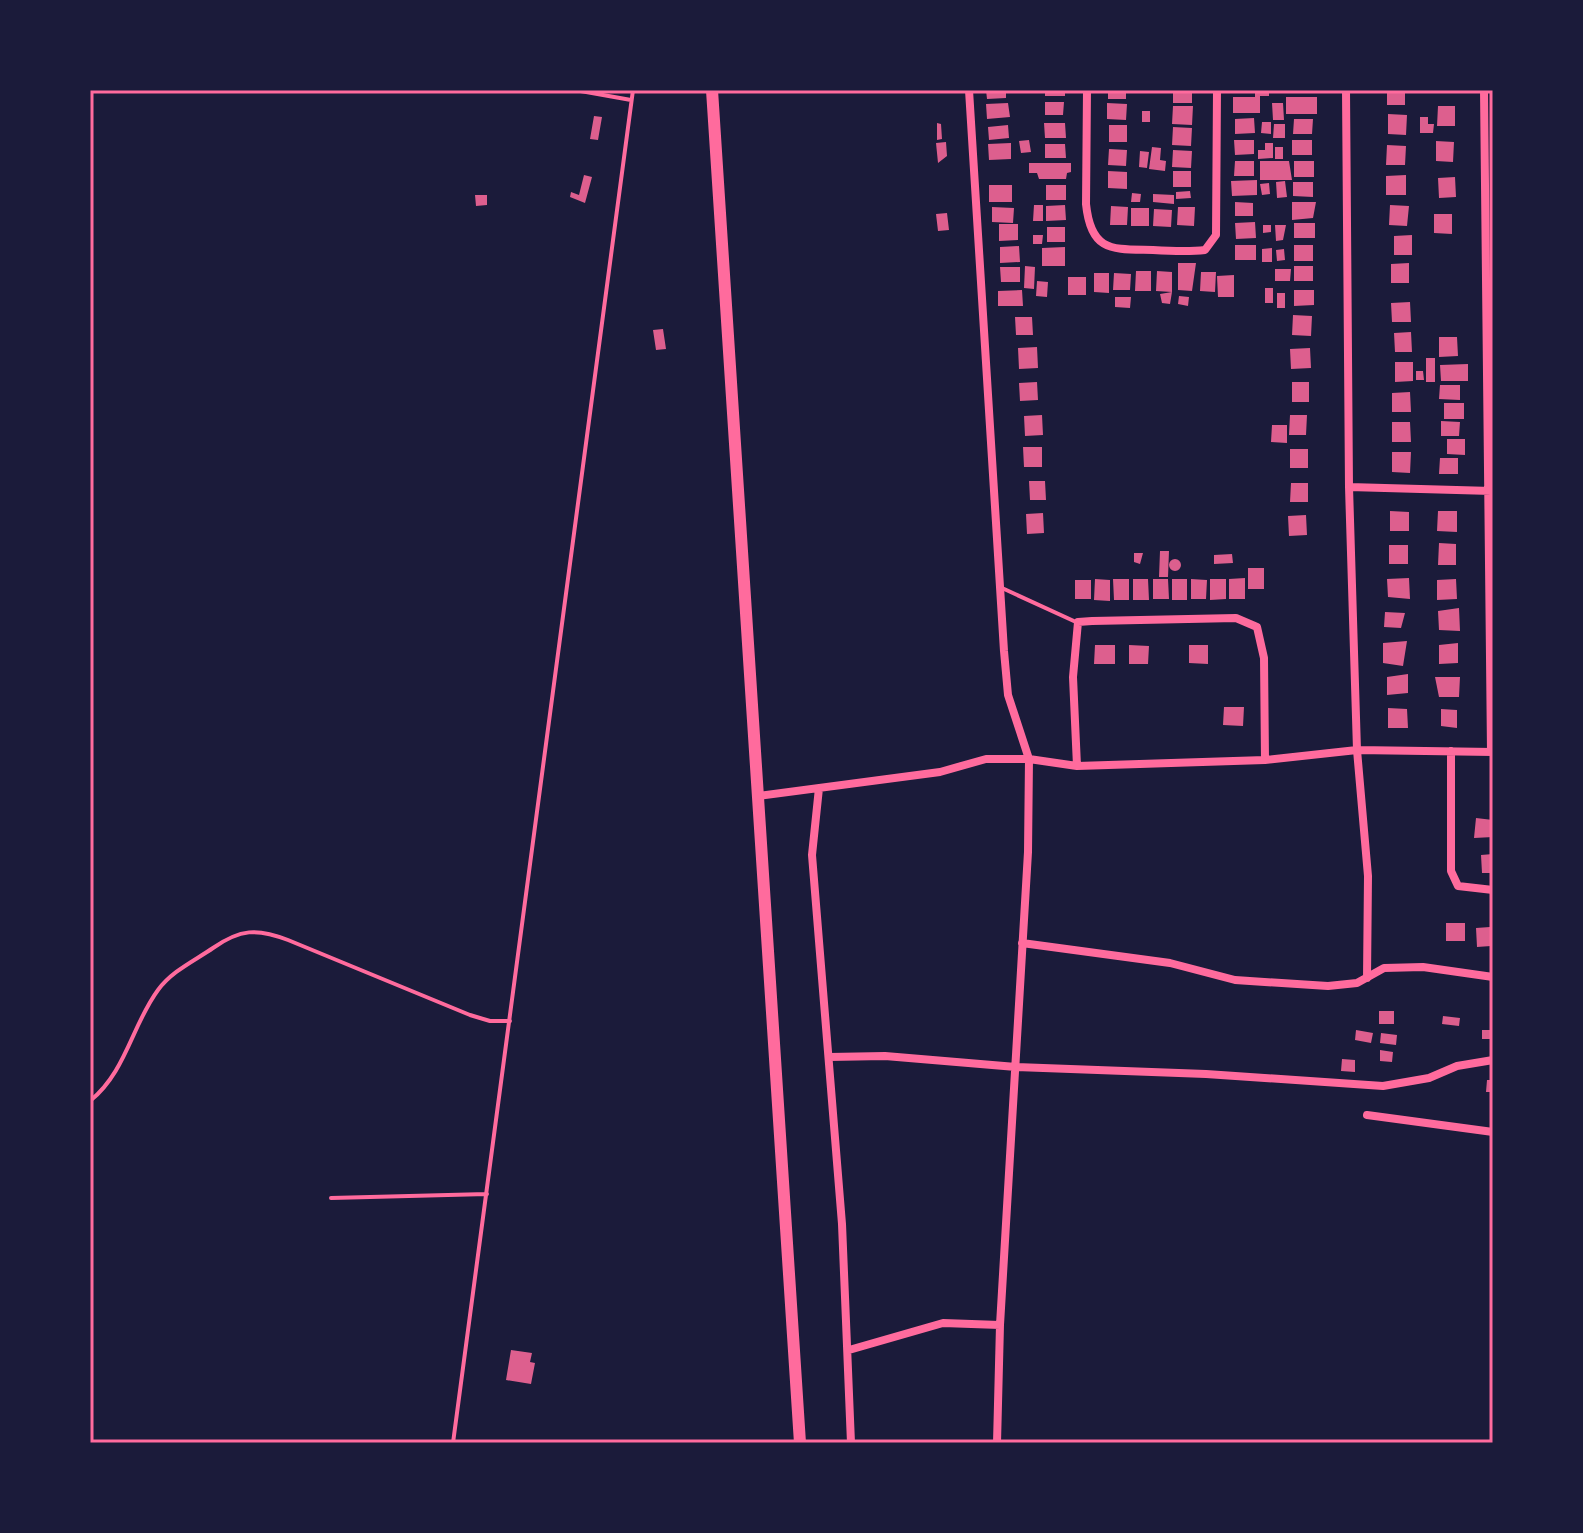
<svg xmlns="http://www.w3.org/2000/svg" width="1583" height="1533" font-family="Lato,sans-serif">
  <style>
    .building { fill: #dd5f8e }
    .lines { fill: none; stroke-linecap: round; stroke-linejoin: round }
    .service { stroke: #ff6b9d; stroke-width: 4 }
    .minor { stroke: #ff6b9d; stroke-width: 8 }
    .secondary { stroke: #ff6b9d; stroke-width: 12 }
    .neatline { fill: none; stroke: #ff6b9d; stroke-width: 3 }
  </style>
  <rect width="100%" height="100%" fill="#1b1b3a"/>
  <!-- building -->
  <path class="building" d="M986 90H1006V98L987 99Z
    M1045 90H1065V96H1045Z
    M1108 90H1126V99H1108Z
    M1173 90H1192V103H1173Z
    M1255 90H1269V96H1260V113H1233V97H1255Z
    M1387 90H1405V105H1387Z
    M1286 97H1317V114H1286Z
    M1045 102H1064L1063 115H1045Z
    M1008 103 1010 117 987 119 986 104Z
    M1107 103 1127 104 1126 120 1107 119Z
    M1272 103H1283L1284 120H1273Z
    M1173 106H1193L1192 125 1172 124Z
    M1438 106H1455V126H1437Z
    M1142 111H1150V122H1142Z
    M1388 114 1407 115 1406 135 1388 134Z
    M594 116 602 117 598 140 590 139Z
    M1420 117H1428V124H1434L1433 133H1420Z
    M1254 118 1255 133 1235 134V119Z
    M1294 119H1313L1312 134H1293Z
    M1262 122H1271V134L1261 133Z
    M937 123 941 124 942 139 937 140Z
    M1044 123H1065L1066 138H1045Z
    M1274 124H1285V138H1273Z
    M1008 125 1009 138 989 140 988 127Z
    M1109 125H1127V142H1109Z
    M1173 127 1192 128 1191 146 1172 145Z
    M1029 140 1031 152 1021 153 1019 141Z
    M1234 140H1254V154L1235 155Z
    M1292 140H1312V155H1292Z
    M1436 141 1454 142 1453 162 1436 161Z
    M946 142 947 156 938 163 936 143Z
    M1011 143V159L989 160 988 144Z
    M1265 143H1273V158L1258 159V150H1265Z
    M1045 144H1065L1066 158H1045Z
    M1387 145 1406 146 1405 165H1386Z
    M1152 147 1161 148 1160 160 1166 161 1165 171 1149 169Z
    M1275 147H1283V159H1275Z
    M1109 149 1127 150 1126 166 1108 165Z
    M1173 150 1192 151 1191 168 1172 167Z
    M1140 151 1149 152 1147 168 1139 167Z
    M1235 161H1254V176H1234Z
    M1260 161H1289L1292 180H1260Z
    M1294 161H1314V177H1294Z
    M1029 163H1071V172L1067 173 1066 179H1039L1037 173H1029Z
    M1108 171 1127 172V189L1108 188Z
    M1173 171H1191V187H1173Z
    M584 175 592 177 585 203 570 197 571 192 579 195Z
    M1406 175V195H1386V176Z
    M1455 177 1456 197 1439 198 1438 178Z
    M1257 180V195L1232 196 1231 181Z
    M1285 181 1287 197 1277 198 1276 182Z
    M1293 182H1313V197L1293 196Z
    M1269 183 1270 194 1262 195 1260 184Z
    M989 185H1012V202H989Z
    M1046 185H1066V200H1046Z
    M1190 191 1191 198 1176 199V192Z
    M1132 193 1141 194 1140 202H1131Z
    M1153 194 1174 195V204L1153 202Z
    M475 195H487V205L476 206Z
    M1235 202 1253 203V216H1235Z
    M1292 202H1316L1313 218 1292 220Z
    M1034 205H1043V221H1033Z
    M1065 205 1066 220 1046 221V206Z
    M1390 205 1409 206 1407 226 1389 225Z
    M1111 206 1128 207 1127 225H1110Z
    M992 207 1014 208 1013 223 992 222Z
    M1178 207H1195L1194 226 1177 225Z
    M1131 208H1149V226H1131Z
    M1154 209 1172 210 1171 227 1153 226Z
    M947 213 949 230 938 231 936 214Z
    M1434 214H1452V234L1434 233Z
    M1255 222 1256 238 1236 239 1235 223Z
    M1294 223H1315V238H1294Z
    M999 224H1018V240L999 241Z
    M1263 225H1271V232L1263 233Z
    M1275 225H1286L1283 240 1276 241Z
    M1047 227H1065V242H1047Z
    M1033 235H1043L1042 244H1033Z
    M1412 235V255H1394V236Z
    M1235 245H1256V260H1235Z
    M1294 245H1313V261H1294Z
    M1019 246 1020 262 1000 263V247Z
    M1065 247V266H1042V248Z
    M1272 248V262H1262V249Z
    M1284 249 1285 260 1277 261 1276 250Z
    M1178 263H1196L1192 291 1178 290Z
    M1409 263V283H1391V264Z
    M1025 266 1035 267 1034 289 1024 288Z
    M1294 266H1313V281H1294Z
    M1000 267H1020V282H1001Z
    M1275 269H1291L1290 281H1275Z
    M1136 271H1151V291H1135Z
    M1157 271 1172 272V292L1170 304 1162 303 1160 294 1172 292 1156 291Z
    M1201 272H1216L1215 292 1200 291Z
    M1094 273H1109V293L1094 292Z
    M1114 273 1131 274 1130 290H1113Z
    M1234 275V297H1218L1217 276Z
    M1068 277H1086V295H1068Z
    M1037 281 1048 282 1047 297 1036 296Z
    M1265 288H1273V303H1265Z
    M1022 290 1023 306H998V291Z
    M1294 290H1314V305L1294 306Z
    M1277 293H1285V308H1277Z
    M1179 296 1189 297 1188 306 1178 304Z
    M1115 297H1131L1130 308 1115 307Z
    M1410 302 1411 322H1392L1391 303Z
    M1293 315 1312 316 1311 336 1292 335Z
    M1015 317H1032L1033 335H1016Z
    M663 329 666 349 656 350 653 330Z
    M1411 332 1412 352H1395L1394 333Z
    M1439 337H1457L1458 356 1439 357Z
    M1037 347 1038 368 1019 369 1018 348Z
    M1310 348 1311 368 1291 369 1290 349Z
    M1426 358H1435V382H1426Z
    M1395 362H1413V381L1395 382Z
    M1468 364V381H1441L1440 365Z
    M1416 371H1423L1424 380H1416Z
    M1037 382 1038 400 1020 401 1019 383Z
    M1292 382H1309V402H1292Z
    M1440 385H1460V400L1439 399Z
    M1410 392 1411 412H1392V393Z
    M1444 403H1464V419H1444Z
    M1042 415 1043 435 1025 436 1024 416Z
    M1290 415H1307L1306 435H1289Z
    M1441 421 1460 422 1459 436H1441Z
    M1392 422H1410L1411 442H1392Z
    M1272 425H1287V443L1271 442Z
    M1447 439H1465V455L1447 454Z
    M1023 447H1042V467H1024Z
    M1290 449H1308V468H1290Z
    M1392 452H1411L1410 473 1392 472Z
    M1440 458H1458V474H1439Z
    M1029 481H1045L1046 500H1030Z
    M1291 483H1308V502H1290Z
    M1390 511 1409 512V531H1390Z
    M1438 511H1457V532L1437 531Z
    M1043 513 1044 533 1027 534 1026 514Z
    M1306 515 1307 535 1289 536 1288 516Z
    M1439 543 1456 544V565H1438Z
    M1389 545H1408V564H1389Z
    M1160 551H1169L1168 577H1159Z
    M1134 553H1143L1140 564 1134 562Z
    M1232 554 1233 563 1214 564V555Z
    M1169 565a6 6 0 1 1 12 0a6 6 0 1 1-12 0Z
    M1248 568H1264V589H1248Z
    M1245 578V599H1229V579Z
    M1409 578 1410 599 1388 597 1387 579Z
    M1095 579 1110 580V601L1094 600Z
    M1113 579H1129V600H1114Z
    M1133 579H1148L1149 600H1133Z
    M1153 579H1168L1169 599H1153Z
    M1172 579H1187V600H1172Z
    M1191 579 1207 580 1206 599H1191Z
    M1210 579H1226V599L1210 600Z
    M1456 579 1457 599 1437 600V580Z
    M1075 580H1091V599H1075Z
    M1459 608 1460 631 1439 630 1438 611Z
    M1385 612 1405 613 1401 628 1384 627Z
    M1407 641 1403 666 1383 663V643Z
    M1458 643V663L1439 664V645Z
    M1095 645H1115V664H1094Z
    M1129 645 1149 646 1148 664H1129Z
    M1189 645H1208V664L1189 663Z
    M1408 674V693L1387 695V677Z
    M1435 677H1460L1459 697H1439Z
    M1224 707H1244L1243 726 1223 725Z
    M1388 708 1407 709 1408 728H1388Z
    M1441 709 1457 710V728L1441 726Z
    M1476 818 1493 820V837L1474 838Z
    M1493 854V873H1482L1481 855Z
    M1446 923H1465V941H1446Z
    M1490 927 1491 946 1477 947 1476 928Z
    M1379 1011H1394V1024H1379Z
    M1443 1016 1460 1018 1459 1026 1442 1024Z
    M1356 1030 1373 1033 1371 1043 1355 1040Z
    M1482 1030H1490V1039H1482Z
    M1381 1033 1397 1035 1396 1045 1380 1043Z
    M1380 1050 1393 1052 1392 1062 1380 1061Z
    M1342 1059 1355 1060V1072L1341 1071Z
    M1487 1080H1493V1092H1486Z
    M511 1350 532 1353 530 1362 535 1363 531 1384 506 1380Z"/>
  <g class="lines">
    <!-- service -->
    <path class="service" d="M575 90 631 100
      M1002 588 1076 622
      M90 1101C126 1072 132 1025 158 990 172 971 194 961 213 948 240 929 257 928 288 940L470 1015 490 1021H510
      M331 1198 487 1194
      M453 1443 633 90"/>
    <!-- minor -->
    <path class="minor" d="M969 90 1004 651 1008 695 1029 759 1077 766 1265 760 1357 750 1493 752
      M1087 90 1086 204C1091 253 1113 249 1153 250 1170 251 1188 252 1205 250L1216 235 1217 90
      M1346 90 1349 487 1357 750 1368 876 1367 978
      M1484 90 1491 752
      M1349 487 1492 491
      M1451 751V871L1458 886 1493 890
      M1077 766 1073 677 1078 622 1092 621 1236 618 1257 627 1264 658 1265 760
      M819 788 812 855 842 1224 851 1443
      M758 796 940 772 986 759H1029L1028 852 1000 1325 997 1443
      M1022 943 1170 963 1235 980 1328 986 1357 983 1384 968 1423 967 1493 977
      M829 1057 885 1056 1016 1067 1206 1074 1383 1086 1429 1078 1457 1066 1493 1060
      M1367 1115 1493 1132
      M849 1350 943 1323 1000 1325"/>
    <!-- secondary -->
    <path class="secondary" d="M712 90 800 1443"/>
  </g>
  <!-- border -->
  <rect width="1583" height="1533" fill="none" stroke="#1b1b3a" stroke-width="184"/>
  <rect x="92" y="92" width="1399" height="1349" class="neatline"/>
</svg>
